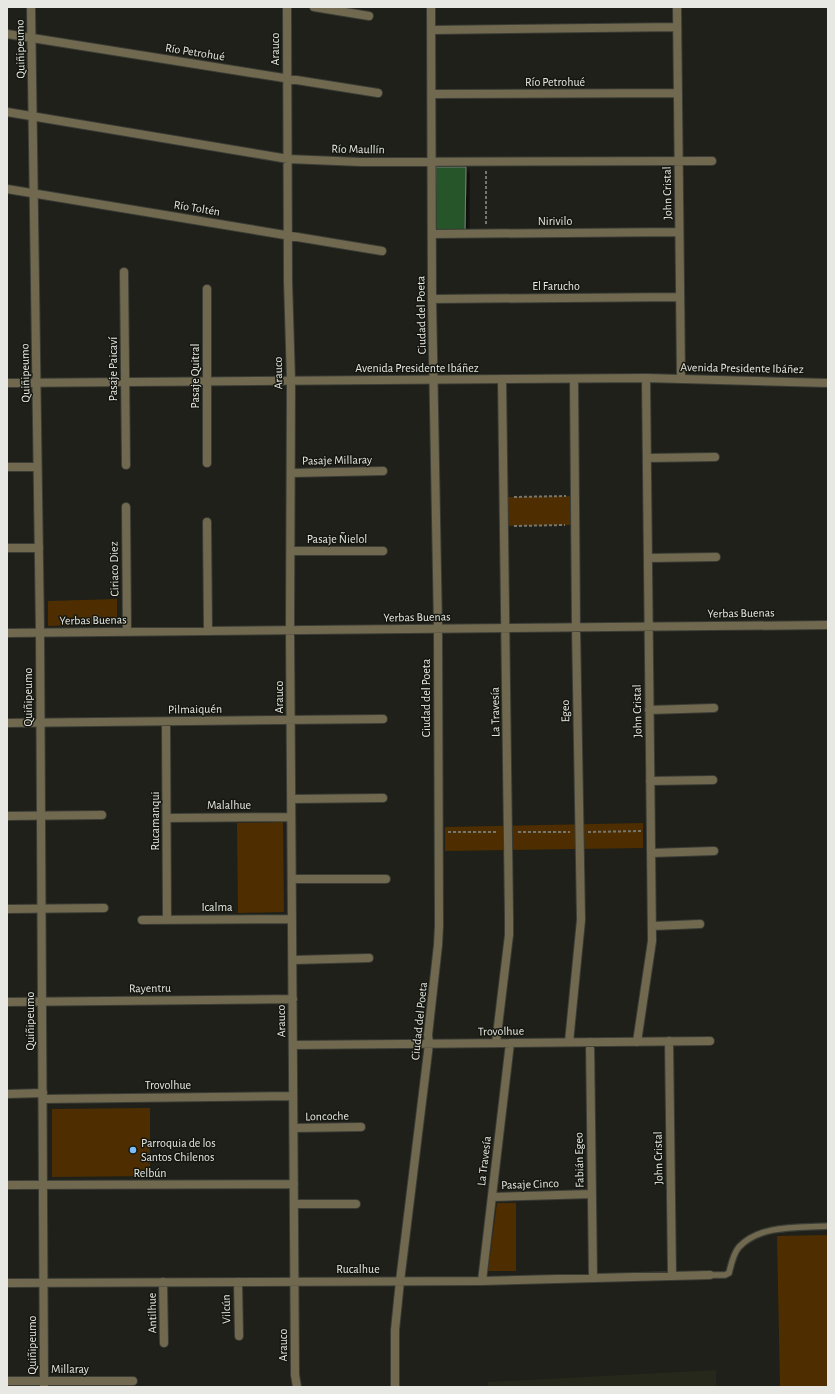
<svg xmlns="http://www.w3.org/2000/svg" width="835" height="1394" font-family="'Alegreya Sans',sans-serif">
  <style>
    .built { fill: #25281b }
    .green { fill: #4e2e01 }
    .building { fill: #28552a; stroke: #777e77; filter: url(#shadow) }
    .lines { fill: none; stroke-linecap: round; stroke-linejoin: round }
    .service-casing { stroke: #3a3c35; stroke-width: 8 }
    .minor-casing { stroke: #3a3c35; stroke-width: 10 }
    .tertiary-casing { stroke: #3a3c35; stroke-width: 10 }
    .path { stroke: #747670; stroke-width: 2; stroke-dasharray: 3 2; stroke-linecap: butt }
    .service { stroke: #706950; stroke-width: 5.5 }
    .minor { stroke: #706950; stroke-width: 8 }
    .tertiary { stroke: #706950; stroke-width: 8 }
    .poi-dot { fill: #7cbef9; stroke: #151710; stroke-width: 1.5 }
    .labels { text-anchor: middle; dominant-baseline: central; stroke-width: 3; stroke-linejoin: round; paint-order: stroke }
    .street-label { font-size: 12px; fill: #e7e8e3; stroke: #151710 }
    .poi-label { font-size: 12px; fill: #e7e8e3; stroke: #151710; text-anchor: start }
  </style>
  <defs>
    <filter id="shadow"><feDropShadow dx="3.5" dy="3.5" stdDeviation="2" flood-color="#0009"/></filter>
  </defs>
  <rect width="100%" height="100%" fill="#1e2019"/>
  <!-- built -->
  <path class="built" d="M716 1370V1387H488V1382Z"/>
  <!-- green -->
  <path class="green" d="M575 496V525L504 526V497Z
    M117 599V624L48 626V601Z
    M283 822 284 912 238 913 237 823Z
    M643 823V848L445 851V827Z
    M150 1108V1176L52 1177V1109Z
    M497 1203H516V1271H488Z
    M828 1235V1387H780L777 1236Z"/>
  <!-- building -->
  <path class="building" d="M436 167H466L465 231 435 230Z"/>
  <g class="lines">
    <!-- service casing -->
    <g class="service-casing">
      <path id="service" d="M710 1275H725L729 1273C731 1265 733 1254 739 1247 761 1224 799 1228 828 1226"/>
    </g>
    <!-- minor casing -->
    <g class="minor-casing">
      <path id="minor" d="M287 7 288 281 291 381 290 630 295 1375 297 1387
        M314 7 369 16
        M677 7 681 379
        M432 30 677 27
        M7 34 378 93
        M432 94 678 93
        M7 112 288 159 361 162 712 161
        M7 189 382 251
        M432 234 679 232
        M124 272 126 465
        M207 289V463
        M432 299 679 297
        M647 458 715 457
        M7 467H37
        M291 473 383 471
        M126 507 127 631
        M207 522 208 631
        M7 548H39
        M291 551H383
        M648 558 716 557
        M7 633 828 625
        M649 710 714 708
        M166 722 167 920
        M7 723 383 719
        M650 781 713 780
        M291 799 383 798
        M7 816 102 815
        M167 818 291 817
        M651 853 714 851
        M292 879H386
        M7 909 104 908
        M142 920 292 919
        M653 926 700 924
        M293 960 369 958
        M7 1002 293 999
        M669 1041 672 1275
        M569 1042 581 920 576 627 574 379
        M590 1042 593 1278
        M637 1042 652 941 646 378
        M496 1043 509 935V917L502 379
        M293 1045 710 1041
        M7 1094 43 1093
        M43 1099 293 1096
        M294 1128 361 1127
        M7 1185 294 1184
        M492 1197 592 1194
        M294 1204H356
        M482 1281 510 1043
        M163 1282 164 1343
        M238 1282 239 1336
        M7 1283 482 1281 710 1275
        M7 1381H133
        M395 1387V1330L400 1281 429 1044 428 1035 438 945 439 926 438 628 432 299 431 7"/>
    </g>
    <!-- tertiary casing -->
    <g class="tertiary-casing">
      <path id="tertiary" d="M31 7 40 632 44 1387
        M7 383 646 378 828 383"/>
    </g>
    <!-- path -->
    <path class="path" d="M486 171V224
      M514 497 566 496
      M514 526 565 525
      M448 832H498
      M518 832H570
      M588 832 642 831"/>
    <!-- service -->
    <use href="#service" class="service"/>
    <!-- minor -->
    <use href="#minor" class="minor"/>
    <!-- tertiary -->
    <use href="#tertiary" class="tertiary"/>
  </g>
  <!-- markers -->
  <circle class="poi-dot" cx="133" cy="1150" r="4"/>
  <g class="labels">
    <!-- street labels -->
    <g class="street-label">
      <text transform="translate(20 49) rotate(-91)">Quiñipeumo</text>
      <text transform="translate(275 49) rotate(-90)">Arauco</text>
      <text transform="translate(195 52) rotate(9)">Río Petrohué</text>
      <text x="555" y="82">Río Petrohué</text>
      <text transform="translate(358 149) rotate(1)">Río Maullín</text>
      <text transform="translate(667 193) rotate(-91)">John Cristal</text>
      <text transform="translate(197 208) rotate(9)">Río Toltén</text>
      <text x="555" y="221">Nirivilo</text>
      <text x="556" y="286">El Farucho</text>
      <text transform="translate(421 315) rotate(-91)">Ciudad del Poeta</text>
      <text x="417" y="368">Avenida Presidente Ibáñez</text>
      <text transform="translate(742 368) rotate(1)">Avenida Presidente Ibáñez</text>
      <text transform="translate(113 369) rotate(-90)">Pasaje Paicaví</text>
      <text transform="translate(25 373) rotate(-91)">Quiñipeumo</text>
      <text transform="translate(278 373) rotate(-91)">Arauco</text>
      <text transform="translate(195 376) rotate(-90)">Pasaje Quitral</text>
      <text transform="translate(337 460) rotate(-1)">Pasaje Millaray</text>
      <text x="337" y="539">Pasaje Ñielol</text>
      <text transform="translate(114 569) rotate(-91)">Ciriaco Diez</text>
      <text transform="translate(741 613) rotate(-1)">Yerbas Buenas</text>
      <text transform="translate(417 617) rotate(-1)">Yerbas Buenas</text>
      <text transform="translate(93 620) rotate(-1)">Yerbas Buenas</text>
      <text transform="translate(28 697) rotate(-90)">Quiñipeumo</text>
      <text transform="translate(279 697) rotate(-90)">Arauco</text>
      <text transform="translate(426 698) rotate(-90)">Ciudad del Poeta</text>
      <text transform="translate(195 709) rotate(-1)">Pilmaiquén</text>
      <text transform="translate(565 711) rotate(-91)">Egeo</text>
      <text transform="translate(637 711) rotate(-91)">John Cristal</text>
      <text transform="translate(495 712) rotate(-91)">La Travesía</text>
      <text x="229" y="805">Malalhue</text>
      <text transform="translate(155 821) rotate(-90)">Rucamanqui</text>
      <text x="217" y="907">Icalma</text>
      <text transform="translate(150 988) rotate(-1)">Rayentru</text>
      <text transform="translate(30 1021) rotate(-90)">Quiñipeumo</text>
      <text transform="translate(281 1021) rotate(-91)">Arauco</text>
      <text transform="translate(419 1021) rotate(-84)">Ciudad del Poeta</text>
      <text transform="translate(501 1031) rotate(-1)">Trovolhue</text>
      <text x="168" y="1085">Trovolhue</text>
      <text transform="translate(327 1116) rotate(-1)">Loncoche</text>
      <text transform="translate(658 1158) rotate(-91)">John Cristal</text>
      <text transform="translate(579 1160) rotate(-91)">Fabián Egeo</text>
      <text transform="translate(484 1161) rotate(-83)">La Travesía</text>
      <text x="150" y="1173">Relbún</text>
      <text transform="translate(530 1184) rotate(-2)">Pasaje Cinco</text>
      <text x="358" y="1269">Rucalhue</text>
      <text transform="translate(226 1309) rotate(-91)">Vilcún</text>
      <text transform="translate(152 1313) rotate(-91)">Antilhue</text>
      <text transform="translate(32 1345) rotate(-90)">Quiñipeumo</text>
      <text transform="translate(283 1345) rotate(-90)">Arauco</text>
      <text x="70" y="1369">Millaray</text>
    </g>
    <!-- poi labels -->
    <g class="poi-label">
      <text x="141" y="1143">Parroquia de los<tspan x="141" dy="14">Santos Chilenos</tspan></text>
    </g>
  </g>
  <!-- border -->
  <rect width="835" height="1394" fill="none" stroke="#e7e8e3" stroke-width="16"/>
</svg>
